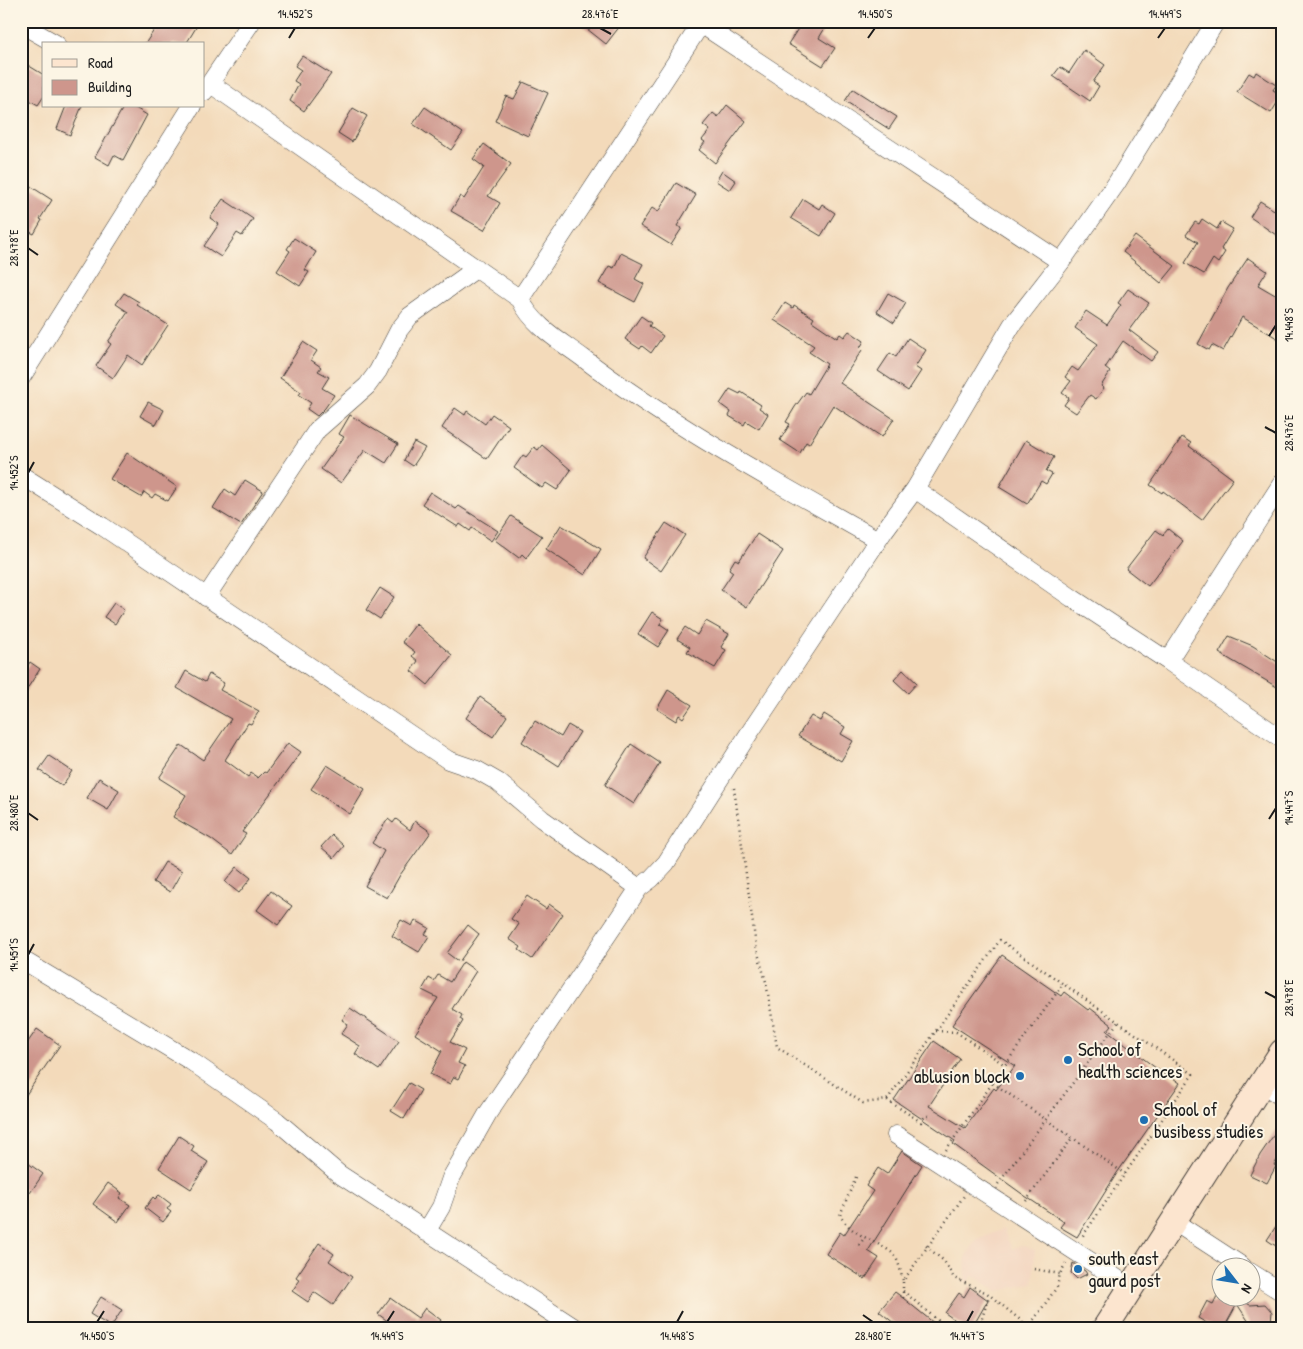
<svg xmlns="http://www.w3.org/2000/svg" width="1303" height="1349" font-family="'Patrick Hand',sans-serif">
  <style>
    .built { fill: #f3d4be }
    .building { fill: #ce968c }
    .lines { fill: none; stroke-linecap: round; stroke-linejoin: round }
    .street-casing { stroke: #3c3834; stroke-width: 19 }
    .secondary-casing { stroke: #3c3834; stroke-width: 27 }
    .path { stroke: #3c3834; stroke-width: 2.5; stroke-dasharray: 1 4; stroke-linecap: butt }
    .street { stroke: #fff; stroke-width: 18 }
    .secondary { stroke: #fce5cf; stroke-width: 25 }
    .ticks { fill: none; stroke: #1c1c1c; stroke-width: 2 }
    .poi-dot { fill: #1f6fb2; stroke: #fcf5e5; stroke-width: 2 }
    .labels { text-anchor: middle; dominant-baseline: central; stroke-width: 4; stroke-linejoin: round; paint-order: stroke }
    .poi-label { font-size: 19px; fill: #1c1c1c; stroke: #fcf5e5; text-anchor: start }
    .neatline { fill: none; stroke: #1c1c1c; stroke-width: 2 }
    .ticks-label { font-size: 12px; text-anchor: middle; fill: #1c1c1c }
  </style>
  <rect width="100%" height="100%" fill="#fcf5e5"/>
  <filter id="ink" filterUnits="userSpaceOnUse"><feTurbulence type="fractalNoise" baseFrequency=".02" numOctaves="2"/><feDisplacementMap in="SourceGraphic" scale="10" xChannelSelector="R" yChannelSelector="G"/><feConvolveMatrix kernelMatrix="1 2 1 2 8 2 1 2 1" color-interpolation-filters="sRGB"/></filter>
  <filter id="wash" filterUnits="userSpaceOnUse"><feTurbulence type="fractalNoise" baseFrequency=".0096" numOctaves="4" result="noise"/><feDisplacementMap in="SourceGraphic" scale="20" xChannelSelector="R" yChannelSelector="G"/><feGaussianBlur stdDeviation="1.12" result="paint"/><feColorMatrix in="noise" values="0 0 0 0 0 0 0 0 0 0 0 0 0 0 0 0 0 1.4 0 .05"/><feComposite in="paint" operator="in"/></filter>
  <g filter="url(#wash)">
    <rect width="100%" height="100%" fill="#f3daba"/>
    <!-- built -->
    <path class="built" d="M1003 1229 1012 1249 1021 1245 1035 1250 1033 1283 998 1291 973 1276 968 1283 965 1276 966 1256 977 1240Z"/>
    <g id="blocks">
      <!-- building -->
      <path class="building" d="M160 21H200L186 44H145Z
        M577 21H624L606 44Z
        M803 21H829L819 38 835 48 823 66 788 44Z
        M1084 50 1105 65 1093 82 1099 86 1090 101 1053 76 1060 67 1069 73Z
        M302 56 331 74 304 111 290 101 299 84 294 81 301 70 295 66Z
        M21 61 44 75V96L38 105 21 95Z
        M1256 72 1276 85 1273 90 1282 95 1271 113 1237 92 1249 73 1254 76Z
        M523 82 548 93 528 136 495 121 506 96 514 99Z
        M853 89 897 117 889 129 845 101Z
        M727 105 746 121 715 163 699 150 705 142 702 140 710 130 703 125 713 113 718 117Z
        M66 106H82L70 135 57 129Z
        M124 106H132L147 115 123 160 114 155 109 165 95 157Z
        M425 107 463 133 451 150 413 124Z
        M353 108 367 116 352 142 338 133Z
        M484 144 511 164 488 196 500 203 484 230 451 211 460 196 464 199 484 167 473 159Z
        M722 171 736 181 730 190 716 181Z
        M21 180 52 200 40 219 42 220 34 234 30 232 29 235 21 230Z
        M676 183 696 195 677 226 682 228 671 245 640 226 652 208 658 212Z
        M223 199 253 219 242 236 237 233 221 257 204 246 219 224 210 218Z
        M803 199 819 209 822 204 835 213 821 236 791 218Z
        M1260 201 1282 215V239L1250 217Z
        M1202 219 1217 229 1221 222 1233 229 1221 249 1225 252 1218 263 1213 259 1204 274 1185 263 1198 242 1186 235 1195 222 1199 224Z
        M1135 236 1175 266 1161 283 1123 252Z
        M294 238 316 252 305 270 309 272 300 286 277 271 290 251 287 249Z
        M621 253 643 264 635 279 644 284 635 302 599 283 609 266 614 268Z
        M1248 258 1267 271 1258 285 1282 299V341L1242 317 1223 351 1212 345 1209 350 1198 344 1228 288Z
        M1128 289 1149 303 1129 330 1158 352 1151 361 1123 341 1105 368 1110 372 1101 386 1104 388 1096 399 1090 395 1076 413 1064 405 1069 398 1062 393 1071 381 1065 377 1072 367 1078 371 1098 344 1075 328 1086 311 1107 325 1121 305 1118 303Z
        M124 293 139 302 137 305 168 325 142 365 128 355 113 378 96 366 111 344 108 342 128 312 116 304Z
        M888 293 906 303 894 323 877 312Z
        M785 303 793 308 794 305 814 318 812 321 837 338 840 334 844 337 849 331 864 341 860 348 862 350 840 383 894 419 882 437 833 405 809 444 806 442 800 453 780 440 790 424 786 422 795 407 806 392 809 394 827 364 809 352 814 346 774 320Z
        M641 316 651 323 649 326 663 336 651 353 642 346 640 349 625 339Z
        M908 338 926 350 915 367 921 371 908 391 878 371 890 353 896 357Z
        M303 342 317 351 311 360 321 367 318 371 329 377 322 388 334 395 325 408 317 416 307 409 311 403 299 395 301 392 280 378Z
        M730 389 740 394 741 392 761 405 759 408 768 414 759 429 746 421 744 425 729 416 731 412 720 404Z
        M148 402 164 410 156 425 140 416Z
        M455 408 465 415 467 411 485 424 492 414 509 426 487 459 442 428Z
        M350 415 398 444 386 463 365 450 341 483 321 469 344 437 339 434Z
        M1182 437 1191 443 1189 446 1233 479 1202 520 1163 491 1162 493 1150 485Z
        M1026 440 1054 457 1046 471 1052 474 1046 484 1041 481 1027 504 999 487Z
        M414 442 425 448 413 466 404 460Z
        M542 445 571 470 557 490 546 483 542 488 514 468 523 455 526 457 534 447 538 450Z
        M127 453 177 487 168 501 155 494 152 498 144 492 141 497 110 479Z
        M245 480 263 491 241 525 213 508 225 489 235 496Z
        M430 492 456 509 459 506 498 531 491 541 472 528 470 531 460 524 458 527 422 504Z
        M511 516 542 536 526 558 522 554 519 558 495 540Z
        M666 523 685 535 661 571 643 558Z
        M561 525 601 549 585 575 546 549Z
        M1168 529 1183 541 1148 586 1126 569 1156 530 1163 535Z
        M757 534 783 551 747 607 721 590 733 572 729 569 735 559 739 561Z
        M380 588 394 597 380 619 366 610Z
        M114 603 124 610 115 624 104 617Z
        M652 612 663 619 660 624 669 630 658 647 638 634Z
        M706 621 729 634 721 647 726 650 715 668 687 652 690 647 677 639 685 627 697 635Z
        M416 624 452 655 428 685 411 671 418 661 412 656 415 652 402 642Z
        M1229 636 1253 646 1282 665V690L1219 653Z
        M30 662 40 669 21 698V676Z
        M903 670 917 683 908 693 894 680Z
        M186 671 205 682 209 674 224 683 220 690 259 711 251 724 248 723 225 760 248 777 251 773 258 778 264 772 266 773 288 743 301 752 242 832 246 834 232 855 211 839 173 817 186 795 159 778 181 745 203 760 231 719 177 688Z
        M668 690 692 705 683 718 679 715 676 721 657 709Z
        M480 697 507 716 493 737 466 718Z
        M824 714 845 727 841 734 853 741 841 761 798 736 811 716 820 721Z
        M535 721 561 737 568 725 580 732 559 766 522 742Z
        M631 744 660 763 634 804 605 785Z
        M49 756 72 771 62 786 39 770Z
        M327 765 365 789 350 814 311 789Z
        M99 778 119 790 108 810 87 798Z
        M388 819 393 823 396 819 410 830 415 821 431 832 400 875 387 898 365 886 384 851 372 843Z
        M332 835 344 846 334 858 321 847Z
        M165 862 182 871 170 892 153 882Z
        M237 867 251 878 239 893 225 882Z
        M271 891 292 906 278 925 257 910Z
        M527 896 546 909 549 904 563 914 532 959 519 950 521 947 509 939 519 924 511 919Z
        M401 920 412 926 415 920 429 928 425 934 429 936 419 952 392 936Z
        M468 925 479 934 459 962 447 953Z
        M1002 955 1061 996 1064 992 1088 1010 1090 1008 1112 1025 1107 1031 1165 1075 1166 1073 1180 1083 1117 1173 1077 1237 1060 1227 1064 1222 1025 1196 953 1144 955 1141 894 1100 934 1041 960 1059 929 1106 965 1128 994 1088 996 1090 1015 1066 952 1025Z
        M463 962 476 971 452 1009 462 1015 460 1019 463 1021 450 1042 465 1050 458 1063 465 1066 458 1079 454 1077 450 1084 430 1074 442 1051 415 1034 438 998 422 990 429 978 434 981 438 975 450 982Z
        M350 1008 399 1041 379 1070 355 1054 360 1046 341 1034 348 1024 342 1020Z
        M37 1029 60 1045 21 1102V1052Z
        M409 1083 421 1090 404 1119 391 1111Z
        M1282 1123V1152L1274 1165 1276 1166 1267 1183 1250 1175 1260 1155Z
        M179 1136 194 1146 191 1151 208 1162 191 1189 159 1168Z
        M902 1151 922 1165 868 1251 879 1258 865 1279 826 1254 840 1232 844 1235 873 1191 866 1186 878 1168 887 1174Z
        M21 1158 43 1174 30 1193 21 1187Z
        M108 1183 122 1193 119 1198 130 1205 118 1222 93 1204Z
        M159 1195 171 1204 167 1209 171 1212 163 1222 145 1208 153 1197 155 1199Z
        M1282 1217V1250L1267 1240Z
        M319 1243 334 1254 329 1261 352 1277 333 1305 314 1292 308 1302 292 1291 300 1280 296 1277Z
        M1073 1263 1085 1271 1087 1274 1077 1279 1071 1273Z
        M970 1287 988 1300 972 1328H966L945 1313 959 1293 964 1297Z
        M895 1292 903 1298 940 1328H900L879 1311Z
        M1217 1296H1242L1240 1299 1250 1305 1265 1304 1272 1312 1271 1322 1266 1328H1253L1237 1304 1224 1328H1215L1198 1318 1207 1301 1213 1304Z
        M101 1297 122 1310 111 1327 90 1314Z
        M390 1298 418 1318 425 1308 441 1320 436 1328H397L378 1314Z"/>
    </g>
  </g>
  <g filter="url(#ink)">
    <use href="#blocks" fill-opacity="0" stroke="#3c3834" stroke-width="1"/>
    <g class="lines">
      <!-- street casing -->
      <g class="street-casing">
        <path id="street" d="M21 24 56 44
          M701 24 1061 262
          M211 84 520 299 703 21
          M204 92 252 21
          M520 299C533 326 560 341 583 358 675 428 778 483 878 540
          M21 378 192 106
          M21 475 102 526 448 760 477 770 498 782 542 819 639 888
          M1282 483 1168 661 1282 739
          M915 489 1072 598 1168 661
          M206 597 317 430 367 386 378 371 399 330 410 316 477 268
          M21 959 191 1061 277 1121 339 1174 575 1328
          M1261 1083 1282 1097
          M902 1139 896 1135 1130 1287
          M1173 1221 1242 1266
          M426 1232 441 1207 451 1178 488 1113 639 888 651 879 666 863 746 738 884 531 915 489 1012 325 1061 262 1116 184 1216 21
          M1250 1272 1282 1292"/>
      </g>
      <!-- secondary casing -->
      <g class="secondary-casing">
        <path id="secondary" d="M1105 1328 1282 1052"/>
      </g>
      <!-- path -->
      <path class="path" d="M734 788 756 946 766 982 777 1047 863 1103 887 1100 1000 940 1193 1074 1082 1237
        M936 1031 956 1032 1005 1065 1063 984
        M993 1083 1125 1174
        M887 1100 921 1122 925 1116H930
        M946 1150 1005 1065
        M856 1177 840 1215C850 1235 874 1239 891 1252 899 1258 900 1271 903 1281
        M998 1184 1118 1022
        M1026 1201 1072 1138
        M859 1245 865 1237
        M926 1246 944 1261 954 1278 987 1293 1029 1327
        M1034 1269 1060 1274
        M903 1291 947 1328
        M903 1298V1281L964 1196
        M931 1328 936 1320
        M979 1328 989 1296
        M1028 1328 1057 1287 1060 1274 1066 1263"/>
      <!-- street -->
      <use href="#street" class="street"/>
      <!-- secondary -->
      <use href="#secondary" class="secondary"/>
    </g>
  </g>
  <!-- ticks -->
  <path class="ticks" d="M600 28 611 34M289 38 295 28M868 38 875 28M1158 38 1165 28M28 248 38 255M1269 336 1276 325M1265 427 1276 433M28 473 34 462M28 813 38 820M1269 819 1276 808M28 955 34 944M1265 992 1276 998M863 1315 873 1322M97 1322 104 1311M387 1322 394 1311M677 1322 683 1311M967 1322 973 1311"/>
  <!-- markers -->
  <g class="poi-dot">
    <circle cx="1068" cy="1060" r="5"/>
    <circle cx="1020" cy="1076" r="5"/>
    <circle cx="1144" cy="1120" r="5"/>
    <circle cx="1078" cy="1269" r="5"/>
  </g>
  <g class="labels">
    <!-- poi labels -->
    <g class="poi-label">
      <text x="1078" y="1049">School of<tspan x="1078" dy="22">health sciences</tspan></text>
      <text x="1010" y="1076" text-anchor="end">ablusion block</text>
      <text x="1154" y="1109">School of<tspan x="1154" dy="22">busibess studies</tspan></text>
      <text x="1088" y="1258">south east<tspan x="1088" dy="22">gaurd post</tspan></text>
    </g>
  </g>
  <!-- margin -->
  <rect width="1303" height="1349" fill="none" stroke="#fcf5e5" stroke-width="55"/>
  <!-- legend -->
  <rect x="42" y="42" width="162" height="65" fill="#fcf5e5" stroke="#a29e95"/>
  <rect x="52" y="59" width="25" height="8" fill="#fce5cf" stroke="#a29e95"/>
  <text x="88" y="68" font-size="15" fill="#1c1c1c">Road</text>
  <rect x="52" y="80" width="25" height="15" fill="#ce968c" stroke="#a29e95"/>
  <text x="88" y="92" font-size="15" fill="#1c1c1c">Building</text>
  <!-- north arrow -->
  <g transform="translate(1236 1282) rotate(121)"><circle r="24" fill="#fcf5e5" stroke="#a29e95"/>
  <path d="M0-4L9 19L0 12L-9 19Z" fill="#1f6fb2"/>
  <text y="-8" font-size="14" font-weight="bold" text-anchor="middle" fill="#1c1c1c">N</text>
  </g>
  <rect x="28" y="28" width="1248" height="1294" class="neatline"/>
  <g class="ticks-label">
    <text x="295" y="18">14.452°S</text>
    <text x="600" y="18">28.476°E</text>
    <text x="875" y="18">14.450°S</text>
    <text x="1165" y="18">14.449°S</text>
    <text transform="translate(14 248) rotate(-90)" y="4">28.478°E</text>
    <text transform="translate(1289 325) rotate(-90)" y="4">14.448°S</text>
    <text transform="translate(1289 433) rotate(-90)" y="4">28.476°E</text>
    <text transform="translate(14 473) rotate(-90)" y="4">14.452°S</text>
    <text transform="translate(1289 808) rotate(-90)" y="4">14.447°S</text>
    <text transform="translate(14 813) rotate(-90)" y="4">28.480°E</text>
    <text transform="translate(14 955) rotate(-90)" y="4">14.451°S</text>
    <text transform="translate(1289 998) rotate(-90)" y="4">28.478°E</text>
    <text x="97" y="1340">14.450°S</text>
    <text x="387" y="1340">14.449°S</text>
    <text x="677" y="1340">14.448°S</text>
    <text x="873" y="1340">28.480°E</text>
    <text x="967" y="1340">14.447°S</text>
  </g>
</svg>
